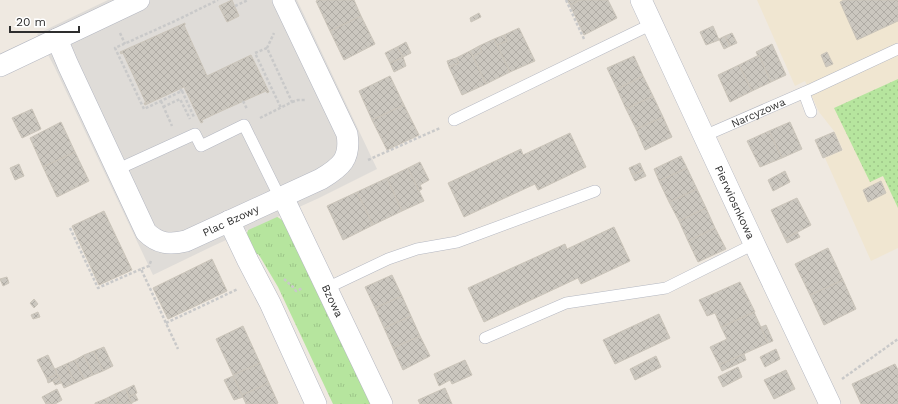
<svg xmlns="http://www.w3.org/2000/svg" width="898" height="404" font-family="'Work Sans',sans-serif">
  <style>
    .education { fill: #f0e6d1 }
    .grass { fill: url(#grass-tufts) }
    .park { fill: url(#park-dots) }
    .plaza { fill: #dfdcd8 }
    .building { fill: url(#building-cross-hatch); stroke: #cbc5ba }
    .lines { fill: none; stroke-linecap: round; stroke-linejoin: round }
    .service-casing { stroke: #b4b7c1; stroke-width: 12 }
    .minor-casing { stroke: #b4b7c1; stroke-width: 22 }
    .path { stroke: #c9c9c9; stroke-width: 2.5; stroke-dasharray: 3 2; stroke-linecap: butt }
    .service { stroke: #fff; stroke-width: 11 }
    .minor { stroke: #fff; stroke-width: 21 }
    .labels { text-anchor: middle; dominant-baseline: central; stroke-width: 3.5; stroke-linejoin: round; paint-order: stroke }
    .street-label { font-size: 11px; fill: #2e2e2e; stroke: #fff }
  </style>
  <defs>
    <pattern id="grass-tufts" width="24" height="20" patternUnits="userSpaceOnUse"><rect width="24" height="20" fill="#b6e59e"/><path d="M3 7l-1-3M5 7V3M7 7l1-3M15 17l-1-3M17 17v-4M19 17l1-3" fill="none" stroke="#9dc588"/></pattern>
    <pattern id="park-dots" width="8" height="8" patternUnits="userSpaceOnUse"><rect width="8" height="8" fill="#b6e59e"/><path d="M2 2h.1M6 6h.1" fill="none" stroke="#9dc588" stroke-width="1.8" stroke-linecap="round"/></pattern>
    <pattern id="building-cross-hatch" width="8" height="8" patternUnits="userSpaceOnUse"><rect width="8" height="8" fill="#cbc7bf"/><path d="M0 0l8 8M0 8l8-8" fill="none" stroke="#afaba4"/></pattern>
  </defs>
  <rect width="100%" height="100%" fill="#efe9e1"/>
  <!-- education -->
  <path class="education" d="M757 0H898V248L871 261 825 158 843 150 834 131 819 112 805 81 795 86Z"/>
  <!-- grass -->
  <path class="grass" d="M276 216 288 224 372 404H333L278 287 259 255 251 250 248 240 247 233 250 225Z"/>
  <!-- park -->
  <path class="park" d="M898 79V208L883 176 870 182 834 108Z"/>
  <!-- plaza -->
  <path class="plaza" d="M108 0H297L377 169 319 198 213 246 153 275 55 68 37 34Z"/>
  <!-- building -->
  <path class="building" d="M232 0 239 16 227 22 219 6Z
    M318 0H354L361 16 330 31 316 1Z
    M567 0H580L570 5Z
    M580 0H608L617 18 584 35 570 5Z
    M844 0H898V21L857 40 840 2Z
    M479 13 481 17 471 22 470 18Z
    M361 16 375 44 344 60 330 31Z
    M185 23V25H184L207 76 251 55 269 92 267 93 266 91 217 113 202 120 203 122 201 123 184 87 145 105 144 103H146L123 53 121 54 120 52Z
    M713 26 719 40 706 45 700 32Z
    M519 28 535 61 510 72 497 45 507 41 504 35Z
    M732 33 737 43 730 46 725 36Z
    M504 35 507 41 497 45 494 39Z
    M725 36 730 46 724 49 719 39Z
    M494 39 510 72 486 84 473 56 482 52 479 46Z
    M406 42 411 53 403 57 397 47Z
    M772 44 786 75 771 82 759 55 758 56 756 52Z
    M479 46 482 52 473 56 470 51Z
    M397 47 403 57 390 63 385 53Z
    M470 51 486 84 462 95 449 67 459 63 456 58Z
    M827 52 833 64 826 67 821 55Z
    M759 55 771 82 752 91 739 65Z
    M634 56 643 76 617 89 607 68Z
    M403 57 406 66 394 72 390 63Z
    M456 58 459 63 449 67 447 61Z
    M739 65 752 91 730 102 718 75Z
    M390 76 404 105 372 120 359 91Z
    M643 76 653 96 626 109 617 89Z
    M653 96 663 117 636 129 626 109Z
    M404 105 419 135 387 150 372 120Z
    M32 109 41 129 22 138 12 118Z
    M663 117 672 137 645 150 636 129Z
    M61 122 75 152 43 167 30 138Z
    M790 122 802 149 782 158 769 131Z
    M769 131 782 158 760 167 747 141Z
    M834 132 842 150 823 158 815 140Z
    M570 133 586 167 538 190 535 184 464 217 448 183 521 149 523 155Z
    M75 152 89 181 57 197 43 167Z
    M681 156 687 168 659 181 654 169Z
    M420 162 429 180 420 185 422 189 419 191 408 168Z
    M640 163 643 170 632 175 629 168Z
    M19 164 24 176 15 180 10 168Z
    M408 168 424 201 402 211 387 178Z
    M687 168 697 189 669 202 659 181Z
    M643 170 646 176 635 181 632 175Z
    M785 171 790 182 773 191 768 180Z
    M387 178 402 211 373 225 357 192Z
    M881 181 886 193 868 202 863 190Z
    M697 189 706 208 679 221 669 202Z
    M357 192 373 225 343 240 327 206Z
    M797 198 811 225 785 239 771 210Z
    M706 208 715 228 688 241 679 221Z
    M104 211 132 270 99 285 72 226Z
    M614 227 630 261 581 284 578 278 484 322 468 288 565 244 567 249Z
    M715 228 726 249 698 262 688 241Z
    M797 232 800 237 787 243 785 239Z
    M828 248 843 280 810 295 795 264Z
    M212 259 227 291 168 319 153 288Z
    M392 275 402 296 375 308 365 287Z
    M7 277 9 283 3 286 0 279Z
    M843 280 856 309 824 325 810 295Z
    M740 282 755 312 721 327 715 313 707 316 699 300Z
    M402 296 411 316 384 328 375 308Z
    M34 299 38 304 34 308 30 303Z
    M38 312 40 317 33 319 31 315Z
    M754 312 768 343 719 365 710 347 727 339 721 327Z
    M659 314 670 338 615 364 603 340Z
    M411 316 420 336 393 348 384 328Z
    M766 325 773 341 768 343 761 327Z
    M243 326 260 363 233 375 216 339Z
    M420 336 430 356 403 370 393 348Z
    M104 347 113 366 103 371 94 351Z
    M776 349 780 359 765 367 760 357Z
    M94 351 103 371 93 375 84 355Z
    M744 354 746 360 722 371 719 365Z
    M48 355 57 374 47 379 37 360Z
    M84 355 93 375 84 379 75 360Z
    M656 356 661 367 635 380 630 369Z
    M75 360 84 379 75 383 66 364Z
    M465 360 472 375 452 384 450 380 439 386 434 374Z
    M260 363 269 383 242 395 233 375Z
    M66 364 75 383 64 388 55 369Z
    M895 364 898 370V404H861L852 384Z
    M738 367 742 377 723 387 718 377Z
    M786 370 795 389 774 399 764 380Z
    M57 374 59 378 48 383 47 379Z
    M233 376 243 397 234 400 224 380Z
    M59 378 61 383 55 385 53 381Z
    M269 383 278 403 276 404H246L242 395Z
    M134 385 137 393 129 397 126 389Z
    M445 388 452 404H420L418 400Z
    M57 389 62 400 55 404H46L42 397Z
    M126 389 132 404H119L115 394Z
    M115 394 119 404H108L105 399Z
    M135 394 138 400 131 403 129 397Z
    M105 399 108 404H95V403Z"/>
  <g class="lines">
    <!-- service casing -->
    <g class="service-casing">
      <g id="service">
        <path d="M804 93 811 112"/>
        <path d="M454 120 652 24"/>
        <path id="s1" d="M704 136 812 89 898 49"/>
        <path d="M127 165 195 134 201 146 244 125 280 198"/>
        <path d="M327 288 388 259 417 249 457 242 595 191"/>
        <path d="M485 338 566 303 666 288 754 244"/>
      </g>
    </g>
    <!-- minor casing -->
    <g class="minor-casing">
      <g id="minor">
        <path id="s2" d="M641 0 704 136 759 254 830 404"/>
        <path id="s3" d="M57 39 68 65 146 232C158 244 170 245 186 241L321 179C341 167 351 159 347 134L283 0"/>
        <path d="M0 66 139 0"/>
        <path id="s4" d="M283 197 382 404"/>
        <path d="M229 221 248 261 270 303 316 404"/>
      </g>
    </g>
    <!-- path -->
    <path class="path" d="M566 0 584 39
      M235 6 248 0
      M120 33 125 44
      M267 48 255 53 281 108
      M180 89 182 91 144 109 115 48 175 21 218 0
      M182 91 194 117
      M161 101 172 126
      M243 101 247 109
      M292 102 298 100H306
      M163 107 180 99 190 119
      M260 118 292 102 267 48 274 33
      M368 160 440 128
      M70 228 98 288 141 269
      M151 261 149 266 141 269 178 349
      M284 279 293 287 296 291 303 288
      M166 323 238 289
      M842 379 898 339"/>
    <!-- service -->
    <use href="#service" class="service"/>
    <!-- minor -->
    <use href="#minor" class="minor"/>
  </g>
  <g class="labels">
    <!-- street labels -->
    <g class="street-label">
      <text stroke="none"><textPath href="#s1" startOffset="59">Narcyzowa</textPath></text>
      <text stroke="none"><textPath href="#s2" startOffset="223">Pierwiosnkowa</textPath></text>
      <text stroke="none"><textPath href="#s3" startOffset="305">Plac Bzowy</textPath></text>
      <text stroke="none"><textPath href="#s4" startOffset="115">Bzowa</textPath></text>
    </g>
  </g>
  <!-- scale -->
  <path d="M10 26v6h69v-6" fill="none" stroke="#2e2e2e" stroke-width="2"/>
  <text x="16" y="26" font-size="12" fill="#2e2e2e" stroke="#ffffff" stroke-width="3" paint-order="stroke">20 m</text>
</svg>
